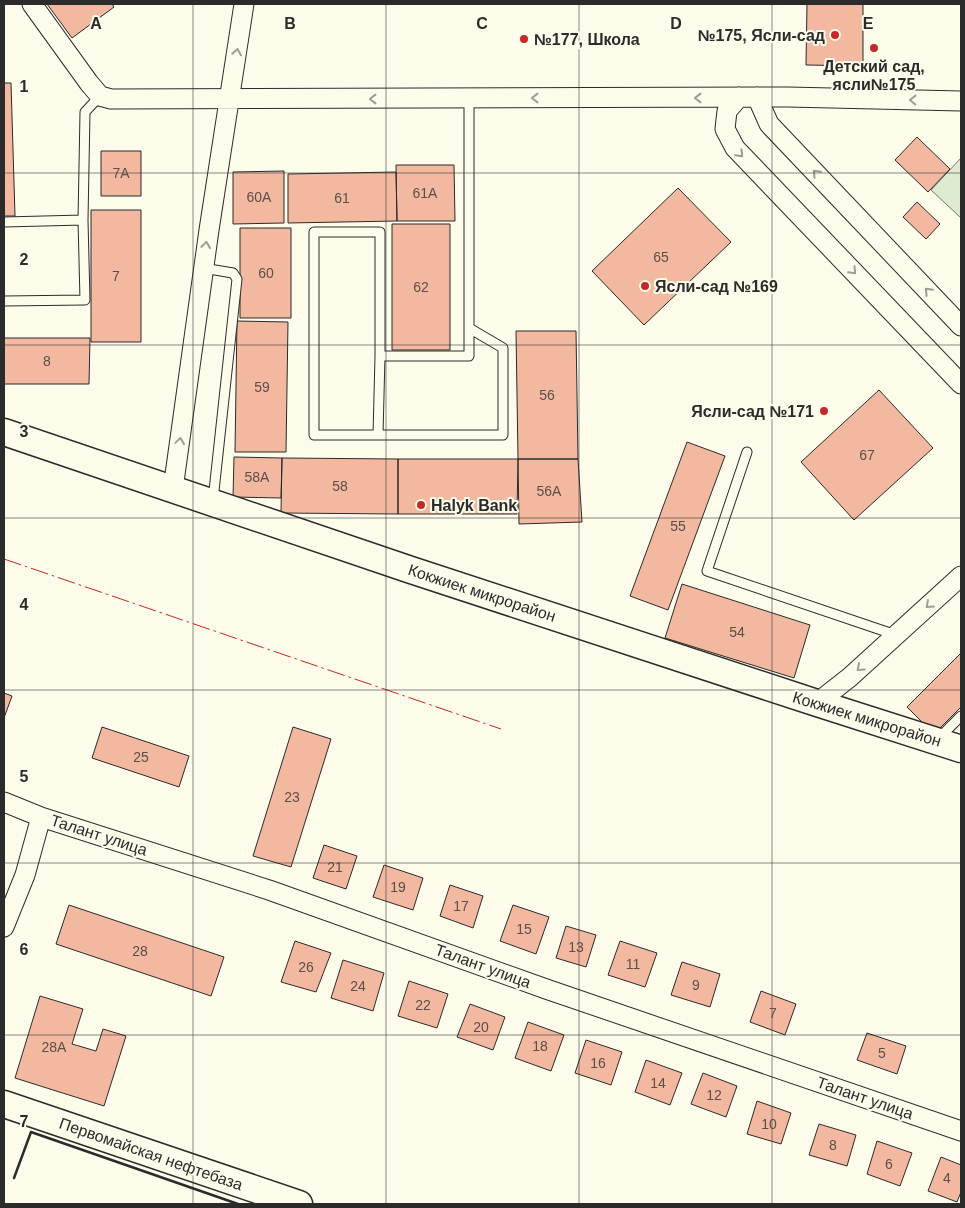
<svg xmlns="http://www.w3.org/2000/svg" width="965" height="1208" font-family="Helvetica,sans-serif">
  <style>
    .green { fill: #deebd1; stroke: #74746e }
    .building { fill: #f2b8a0; stroke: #2b2b2b }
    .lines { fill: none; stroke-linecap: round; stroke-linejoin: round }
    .lane-casing { stroke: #2b2b2b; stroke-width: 11 }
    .street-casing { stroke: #2b2b2b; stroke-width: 21 }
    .secondary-casing { stroke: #2b2b2b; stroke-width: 29 }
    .lane { stroke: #fdfbea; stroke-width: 9 }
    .street { stroke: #fdfbea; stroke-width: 19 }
    .secondary { stroke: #fdfbea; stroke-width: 26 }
    .wall { stroke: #2b2b2b; stroke-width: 2.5 }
    .power { stroke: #c62828; stroke-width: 1; stroke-dasharray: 18 4 2.5 4; stroke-linecap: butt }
    .oneway { stroke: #9e9d94 }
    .grid { fill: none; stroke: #2b2b2b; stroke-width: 1; stroke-opacity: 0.55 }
    .poi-dot { fill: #c62828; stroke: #fdfbea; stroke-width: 2 }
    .labels { text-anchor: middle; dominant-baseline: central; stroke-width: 4; stroke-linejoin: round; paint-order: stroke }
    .number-label { font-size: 14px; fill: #5d4e48 }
    .poi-label { font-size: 16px; font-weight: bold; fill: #2b2b2b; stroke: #fdfbea; text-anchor: start }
    .street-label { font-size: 16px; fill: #2b2b2b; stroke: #fdfbea }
    .grid-label { font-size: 16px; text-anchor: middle; font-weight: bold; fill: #2b2b2b; stroke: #fdfbea; stroke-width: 4; stroke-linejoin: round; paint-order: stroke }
  </style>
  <rect width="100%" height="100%" fill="#fdfbea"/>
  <!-- green -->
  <path class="green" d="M961 158V218L931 190Z"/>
  <!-- building -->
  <path class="building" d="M47 4H112L114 7 72 38Z
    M807 4H863V66L806 65Z
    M4 83H11L15 216H4Z
    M917 137 950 169 928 192 895 160Z
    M101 151H141V196H101Z
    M396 165H454L455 221H397Z
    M284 171V223L233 224V172Z
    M396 172 397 221 288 223V174Z
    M678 188 731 242 644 325 592 271Z
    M917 202 940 224 926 239 903 217Z
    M91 210H141V342H91Z
    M392 224H450V350H392Z
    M240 228H291V318H240Z
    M237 321 288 322 286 452H235Z
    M516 331H576L578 459H518Z
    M4 338H90L89 384H4Z
    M879 390 933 448 854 520 801 462Z
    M687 442 725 456 668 610 630 596Z
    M234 457 282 458 281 498 233 497Z
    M282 458 398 459V514L281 513Z
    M398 459H518L517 514H398Z
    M518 459H578L582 522 519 524Z
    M682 584 810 625 794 678 665 638Z
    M961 653V707L934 734 907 707Z
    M4 693 12 696 4 718Z
    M102 727 189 756 179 787 92 758Z
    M293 727 331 739 291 867 253 856Z
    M324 845 357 856 346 889 313 878Z
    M384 865 423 878 413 910 373 897Z
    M450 885 483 896 473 928 440 916Z
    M69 905 224 957 211 996 56 944Z
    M513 905 549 917 536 954 500 941Z
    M566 926 596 935 586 967 556 958Z
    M295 941 331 953 316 992 281 982Z
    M620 941 657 953 645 987 608 975Z
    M343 960 384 973 373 1011 331 998Z
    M682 962 720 974 710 1007 671 995Z
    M409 981 448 994 437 1028 398 1016Z
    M761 991 796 1004 785 1035 750 1022Z
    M40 996 83 1009 72 1044 96 1051 103 1029 126 1036 104 1106 15 1078Z
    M470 1004 505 1017 493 1050 457 1037Z
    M528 1022 564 1035 551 1071 515 1058Z
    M867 1033 906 1046 897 1074 857 1060Z
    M586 1040 622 1052 611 1085 575 1073Z
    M646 1060 682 1073 670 1105 635 1092Z
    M703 1073 737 1086 726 1117 691 1104Z
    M757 1101 791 1113 781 1144 747 1134Z
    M819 1124 856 1135 847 1166 809 1155Z
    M877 1141 912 1153 900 1186 867 1174Z
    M941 1157 961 1165V1192L957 1202 928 1191Z"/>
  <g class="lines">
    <!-- lane casing -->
    <g class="lane-casing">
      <path id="lane" d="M469 98V356H380V232H314V435H503V348L469 328
        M4 222 83 220
        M203 268 233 273 237 279 213 500
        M4 301 85 300 83 220 85 112 100 96
        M378 435 380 356
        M747 452 707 571 896 635
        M939 738 961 716"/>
    </g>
    <!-- street casing -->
    <g class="street-casing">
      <path id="street" d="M32 4 89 83 100 96 111 99 788 97 961 101
        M739 97 727 111 725 129 735 148 961 384
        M757 97 769 124 961 326
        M173 489 209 230 244 4
        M817 703 850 677 961 576
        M4 802 41 817 269 890 549 990 961 1131
        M4 927 25 875 41 817"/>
    </g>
    <!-- secondary casing -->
    <g class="secondary-casing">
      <path id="secondary" d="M4 432 411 570 817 703 961 749
        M4 1104 299 1204"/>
    </g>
    <!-- lane -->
    <use href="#lane" class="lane"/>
    <!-- street -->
    <use href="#street" class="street"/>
    <!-- secondary -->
    <use href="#secondary" class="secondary"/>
    <!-- wall -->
    <path class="wall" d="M14 1178 31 1132 238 1204"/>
    <!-- power -->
    <path class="power" d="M4 559 501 729"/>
  </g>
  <!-- one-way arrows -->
  <defs><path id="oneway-chevron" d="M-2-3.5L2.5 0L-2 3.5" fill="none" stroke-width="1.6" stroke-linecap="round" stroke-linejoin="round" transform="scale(1.25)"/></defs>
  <g class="oneway">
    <use href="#oneway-chevron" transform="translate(237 52) rotate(-81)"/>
    <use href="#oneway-chevron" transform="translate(535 98) rotate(180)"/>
    <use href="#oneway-chevron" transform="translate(698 98) rotate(180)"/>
    <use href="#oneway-chevron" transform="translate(373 99) rotate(180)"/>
    <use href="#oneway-chevron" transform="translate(913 100) rotate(-179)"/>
    <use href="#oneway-chevron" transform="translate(740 154) rotate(46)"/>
    <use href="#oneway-chevron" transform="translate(816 173) rotate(-134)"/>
    <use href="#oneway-chevron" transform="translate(206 245) rotate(-82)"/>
    <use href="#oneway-chevron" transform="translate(853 271) rotate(46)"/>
    <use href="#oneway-chevron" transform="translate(928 291) rotate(-134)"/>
    <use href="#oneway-chevron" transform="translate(180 441) rotate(-82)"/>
    <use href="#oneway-chevron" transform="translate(929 605) rotate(138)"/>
    <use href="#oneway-chevron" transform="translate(860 668) rotate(138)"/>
  </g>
  <!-- grid -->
  <path class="grid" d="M193 4V1204M386 4V1204M579 4V1204M772 4V1204M4 173H961M4 345H961M4 518H961M4 690H961M4 863H961M4 1035H961"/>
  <!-- markers -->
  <g class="poi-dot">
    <circle cx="835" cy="35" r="5"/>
    <circle cx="524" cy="39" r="5"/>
    <circle cx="874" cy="48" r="5"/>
    <circle cx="645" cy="286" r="5"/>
    <circle cx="824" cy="411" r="5"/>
    <circle cx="421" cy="505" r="5"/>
  </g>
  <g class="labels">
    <!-- number labels -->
    <g class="number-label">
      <text x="121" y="173">7А</text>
      <text x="425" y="193">61А</text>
      <text x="259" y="197">60А</text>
      <text x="342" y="198">61</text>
      <text x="661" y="257">65</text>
      <text x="266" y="273">60</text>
      <text x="116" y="276">7</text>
      <text x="421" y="287">62</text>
      <text x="47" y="361">8</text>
      <text x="262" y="387">59</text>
      <text x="547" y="395">56</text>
      <text x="867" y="455">67</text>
      <text x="257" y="477">58А</text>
      <text x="340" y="486">58</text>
      <text x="549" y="491">56А</text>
      <text x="678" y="526">55</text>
      <text x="737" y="632">54</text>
      <text x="141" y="757">25</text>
      <text x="292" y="797">23</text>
      <text x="335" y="867">21</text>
      <text x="398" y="887">19</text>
      <text x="461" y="906">17</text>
      <text x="524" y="929">15</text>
      <text x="576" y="947">13</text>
      <text x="140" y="951">28</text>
      <text x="633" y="964">11</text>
      <text x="306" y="967">26</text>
      <text x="696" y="985">9</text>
      <text x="358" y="986">24</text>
      <text x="423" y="1005">22</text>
      <text x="773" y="1013">7</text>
      <text x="481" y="1027">20</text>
      <text x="540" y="1046">18</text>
      <text x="54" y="1047">28А</text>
      <text x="882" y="1053">5</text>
      <text x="598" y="1063">16</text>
      <text x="658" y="1083">14</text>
      <text x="714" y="1095">12</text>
      <text x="769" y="1124">10</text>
      <text x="833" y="1145">8</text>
      <text x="889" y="1164">6</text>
      <text x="947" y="1178">4</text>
    </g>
    <!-- poi labels -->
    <g class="poi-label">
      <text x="825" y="35" text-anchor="end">№175, Ясли-сад</text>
      <text x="534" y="39">№177, Школа</text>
      <text x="874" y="66" text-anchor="middle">Детский сад,<tspan x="874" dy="18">ясли№175</tspan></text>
      <text x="655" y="286">Ясли-сад №169</text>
      <text x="814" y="411" text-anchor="end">Ясли-сад №171</text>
      <text x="431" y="505">Halyk Bank</text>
    </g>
    <!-- street labels -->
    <g class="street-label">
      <text transform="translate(482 593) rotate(18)">Кокжиек микрорайон</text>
      <text transform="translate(867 719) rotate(17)">Кокжиек микрорайон</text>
      <text transform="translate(99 835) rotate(18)">Талант улица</text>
      <text transform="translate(483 966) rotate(20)">Талант улица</text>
      <text transform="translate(865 1098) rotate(19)">Талант улица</text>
      <text transform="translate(151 1154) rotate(19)">Первомайская нефтебаза</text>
    </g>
  </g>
  <g class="grid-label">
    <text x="96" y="29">A</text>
    <text x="290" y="29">B</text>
    <text x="482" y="29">C</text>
    <text x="676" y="29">D</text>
    <text x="868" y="29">E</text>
    <text x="24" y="92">1</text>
    <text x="24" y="265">2</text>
    <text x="24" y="437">3</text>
    <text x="24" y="610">4</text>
    <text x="24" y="782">5</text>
    <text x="24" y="955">6</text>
    <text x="24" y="1127">7</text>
  </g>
  <!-- border -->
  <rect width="965" height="1208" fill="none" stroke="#2b2b2b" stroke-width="10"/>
</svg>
